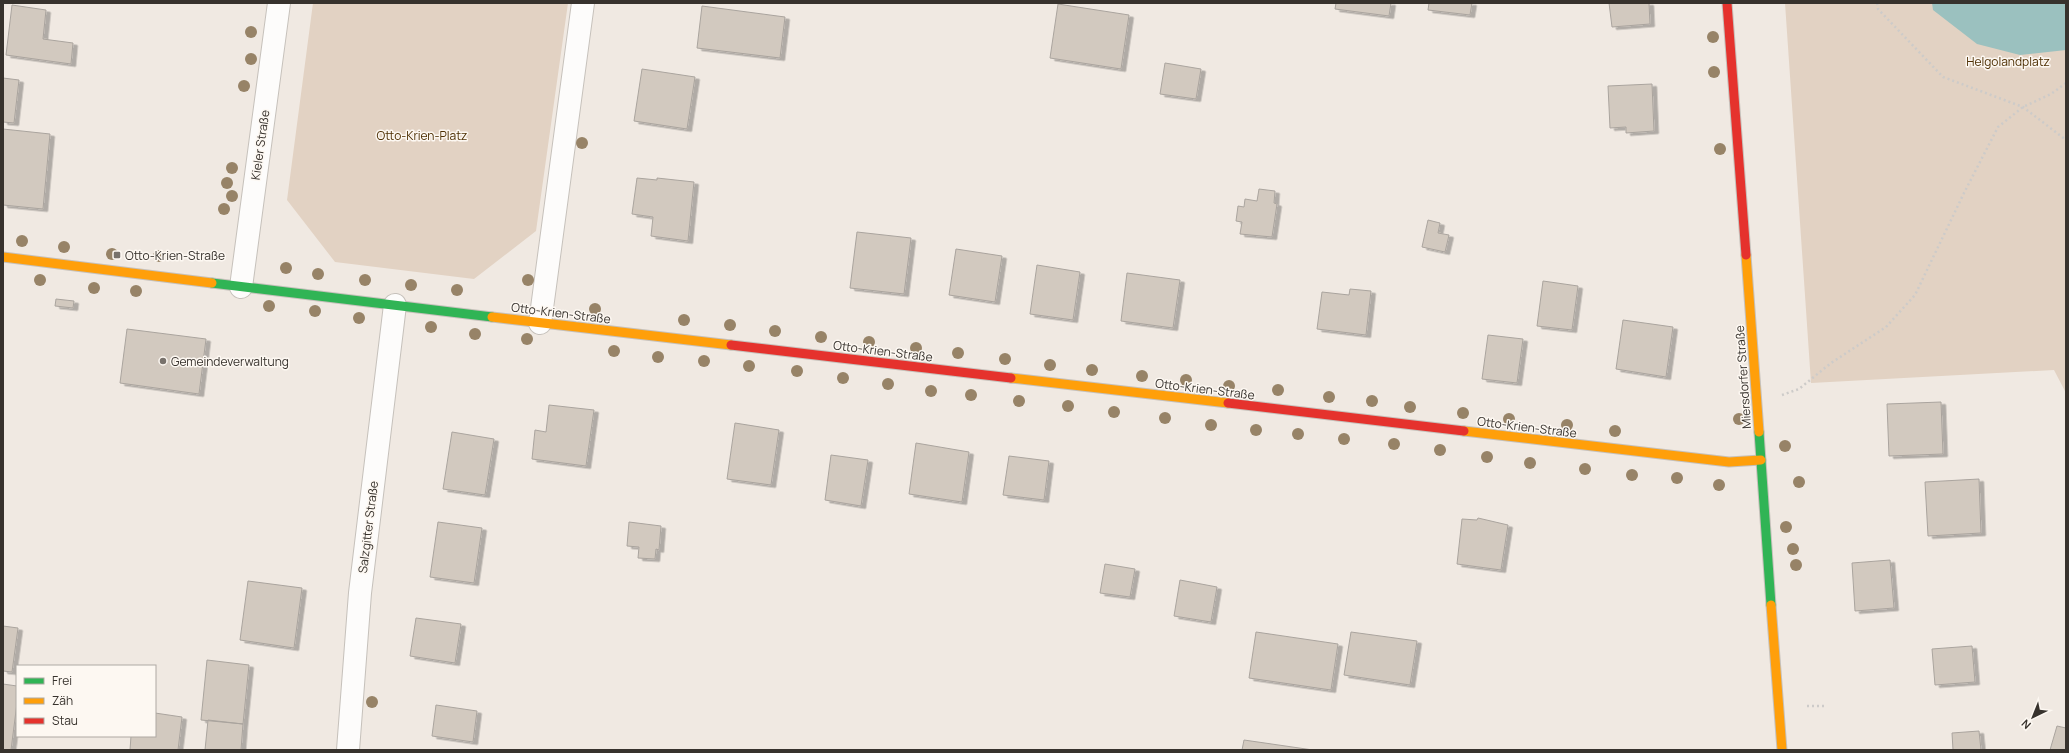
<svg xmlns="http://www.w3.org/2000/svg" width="2069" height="753" font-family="Manrope,sans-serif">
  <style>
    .green { fill: #e2d2c3 }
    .water { fill: #9bc1bf }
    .building { fill: #d2c9bf; stroke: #aaa49e; filter: url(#shadow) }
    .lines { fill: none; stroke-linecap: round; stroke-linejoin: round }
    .street-casing { stroke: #c6c1bb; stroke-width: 24 }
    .fast-casing { stroke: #c6c1bb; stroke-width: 11 }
    .slow-casing { stroke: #c6c1bb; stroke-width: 11 }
    .jam-casing { stroke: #c6c1bb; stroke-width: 11 }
    .path { stroke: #cdcbc9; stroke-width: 2.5; stroke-dasharray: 2 3; stroke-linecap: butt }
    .street { stroke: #fdfcfb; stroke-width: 22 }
    .fast { stroke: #30b455; stroke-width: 9 }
    .slow { stroke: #ff9f0a; stroke-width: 9 }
    .jam { stroke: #e5322d; stroke-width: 9 }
    .tree { fill: #978367 }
    .poi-dot { fill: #78726c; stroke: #fdf8f2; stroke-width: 1.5 }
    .labels { text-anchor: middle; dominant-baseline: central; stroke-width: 3; stroke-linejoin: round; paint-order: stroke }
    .park-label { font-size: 12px; fill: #4e2f03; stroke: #fdf8f2 }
    .street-label { font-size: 12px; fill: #37322d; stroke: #fdf8f2 }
    .poi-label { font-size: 12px; fill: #37322d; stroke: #fdf8f2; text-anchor: start }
  </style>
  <defs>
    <filter id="shadow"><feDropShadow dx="4.5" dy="2.5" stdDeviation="0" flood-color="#0004"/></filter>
  </defs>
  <rect width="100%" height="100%" fill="#f0e9e2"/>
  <!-- green -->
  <path class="green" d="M313 3H568L536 231 474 279 335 262 287 200Z
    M1785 3H2066V393L2054 370 1811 383Z"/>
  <!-- water -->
  <path class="water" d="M1932 3H2066V50L2020 55 1977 44 1933 10Z"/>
  <!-- building -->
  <path class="building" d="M1336 3H1391L1389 16 1335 9Z
    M1429 3H1472L1470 15 1428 10Z
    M1609 3H1649L1650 24 1612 27Z
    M1058 4 1129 15 1121 69 1050 58Z
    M12 5 46 10 43 39 73 43 71 64 6 55Z
    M702 6 785 17 780 58 697 48Z
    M1165 63 1201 69 1196 99 1160 94Z
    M642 69 695 77 687 129 634 121Z
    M3 78 19 80 14 123 3 122Z
    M1652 84 1654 131 1626 133V127L1610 128 1608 86Z
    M3 129 50 134 43 209 3 205Z
    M637 178 657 180V178L694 182 688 241 651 236 653 217 632 214Z
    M1259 189 1275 191 1274 203 1277 204 1272 237 1240 234 1242 222 1236 221 1238 206 1244 207 1245 199 1257 201Z
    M1428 220 1440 223 1438 233 1449 235 1445 252 1422 247Z
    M857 232 911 238 904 294 850 288Z
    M956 249 1002 256 995 302 949 295Z
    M1037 265 1080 272 1073 320 1030 314Z
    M1127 273 1180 280 1173 328 1121 321Z
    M1543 281 1578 286 1572 330 1537 326Z
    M1350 289 1371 291 1366 335 1317 329 1322 292 1349 295Z
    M56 299 74 301 73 308 55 306Z
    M1623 320 1673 327 1666 377 1616 369Z
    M127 329 206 339 199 394 120 383Z
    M1488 335 1523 339 1517 383 1482 379Z
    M1941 402 1943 454 1889 456 1887 404Z
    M549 405 594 410 586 466 532 459 535 430 546 432Z
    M735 423 779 430 771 485 727 479Z
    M452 432 494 439 485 495 443 489Z
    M916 443 969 452 962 502 909 494Z
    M831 455 868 460 861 506 825 500Z
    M1009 456 1049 461 1044 500 1003 495Z
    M1979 479 1981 533 1928 536 1925 482Z
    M1478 518 1508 525 1501 570 1457 564 1462 519 1477 520Z
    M438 522 482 528 474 583 430 577Z
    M629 522 661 526 659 550 656 549 655 559 638 558 639 547 627 546Z
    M1890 560 1894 608 1855 611 1852 563Z
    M1105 564 1135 569 1130 597 1100 593Z
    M1180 580 1217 587 1211 622 1174 616Z
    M248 581 302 588 294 648 240 640Z
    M416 618 461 624 455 663 410 656Z
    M3 626 18 628 12 672 3 671Z
    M1256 632 1338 644 1331 690 1249 678Z
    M1351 632 1417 641 1410 685 1344 675Z
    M1972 646 1975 682 1935 685 1932 649Z
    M207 660 249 665 243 724 201 720Z
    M3 684 17 686V703L11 750H3Z
    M436 705 477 711 473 742 432 736Z
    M155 713 182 717 178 750H130L131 736H155Z
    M208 720 243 724 241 750H205Z
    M2057 726 2066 728V750H2050Z
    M1979 731 1981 750H1953L1952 733Z
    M1244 740 1313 750H1242Z"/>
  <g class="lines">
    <!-- street casing -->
    <g class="street-casing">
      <path id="street" d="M241 287 279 3
        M540 323 583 3
        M348 750 360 593 395 305"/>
    </g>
    <!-- fast casing -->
    <g class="fast-casing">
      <path id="fast" d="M212 283 492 317
        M1759 432 1771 605"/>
    </g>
    <!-- slow casing -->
    <g class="slow-casing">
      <path id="slow" d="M1746 255 1759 432
        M3 257 212 283
        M492 317 731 345
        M1011 378 1228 403
        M1464 431 1729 462 1761 460
        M1771 605 1782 750"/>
    </g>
    <!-- jam casing -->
    <g class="jam-casing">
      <path id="jam" d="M1727 3 1746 255
        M731 345 1011 378
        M1228 403 1464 431"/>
    </g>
    <!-- path -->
    <path class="path" d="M1877 3 1878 9 1943 77 2023 107 2066 140
      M1782 395 1799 389 1831 363 1886 327 1915 295 1964 193 1998 127 2023 107 2051 94 2066 83
      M1807 706H1826"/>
    <!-- street -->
    <use href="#street" class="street"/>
    <!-- fast -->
    <use href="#fast" class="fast"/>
    <!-- slow -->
    <use href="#slow" class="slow"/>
    <!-- jam -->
    <use href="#jam" class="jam"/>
  </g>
  <!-- trees -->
  <g class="tree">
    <circle cx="251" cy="32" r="6"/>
    <circle cx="1713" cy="37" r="6"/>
    <circle cx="251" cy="59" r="6"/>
    <circle cx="1714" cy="72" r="6"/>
    <circle cx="244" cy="86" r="6"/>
    <circle cx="582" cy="143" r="6"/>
    <circle cx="1720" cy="149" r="6"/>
    <circle cx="232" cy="168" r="6"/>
    <circle cx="227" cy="183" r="6"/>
    <circle cx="232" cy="196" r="6"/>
    <circle cx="224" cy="209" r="6"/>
    <circle cx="22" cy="241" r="6"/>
    <circle cx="64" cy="247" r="6"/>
    <circle cx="112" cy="254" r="6"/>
    <circle cx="159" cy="256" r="6"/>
    <circle cx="286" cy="268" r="6"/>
    <circle cx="318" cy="274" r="6"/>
    <circle cx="40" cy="280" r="6"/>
    <circle cx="365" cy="280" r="6"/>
    <circle cx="528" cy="280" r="6"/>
    <circle cx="411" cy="285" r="6"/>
    <circle cx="94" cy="288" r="6"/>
    <circle cx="457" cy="290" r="6"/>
    <circle cx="136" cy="291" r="6"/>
    <circle cx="269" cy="306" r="6"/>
    <circle cx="595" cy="309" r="6"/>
    <circle cx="315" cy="311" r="6"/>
    <circle cx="359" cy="318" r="6"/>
    <circle cx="684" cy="320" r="6"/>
    <circle cx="730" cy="325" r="6"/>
    <circle cx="431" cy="327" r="6"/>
    <circle cx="775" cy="331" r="6"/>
    <circle cx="475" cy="334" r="6"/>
    <circle cx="821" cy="337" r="6"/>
    <circle cx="527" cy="339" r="6"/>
    <circle cx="869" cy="342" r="6"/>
    <circle cx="916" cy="348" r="6"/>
    <circle cx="614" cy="351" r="6"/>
    <circle cx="958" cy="353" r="6"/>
    <circle cx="658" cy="357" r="6"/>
    <circle cx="1005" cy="359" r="6"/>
    <circle cx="704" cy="361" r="6"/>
    <circle cx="1050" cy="365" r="6"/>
    <circle cx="749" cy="366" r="6"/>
    <circle cx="1092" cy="370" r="6"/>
    <circle cx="797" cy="371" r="6"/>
    <circle cx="1142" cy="376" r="6"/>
    <circle cx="843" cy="378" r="6"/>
    <circle cx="1186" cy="380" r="6"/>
    <circle cx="888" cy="384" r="6"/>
    <circle cx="1229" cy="386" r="6"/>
    <circle cx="1278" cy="390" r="6"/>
    <circle cx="931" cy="391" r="6"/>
    <circle cx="971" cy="395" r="6"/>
    <circle cx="1329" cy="397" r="6"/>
    <circle cx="1019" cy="401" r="6"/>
    <circle cx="1372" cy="401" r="6"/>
    <circle cx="1068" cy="406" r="6"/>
    <circle cx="1410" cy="407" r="6"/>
    <circle cx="1114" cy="412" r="6"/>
    <circle cx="1463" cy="413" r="6"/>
    <circle cx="1165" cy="418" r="6"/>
    <circle cx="1509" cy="419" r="6"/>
    <circle cx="1739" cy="419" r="6"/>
    <circle cx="1211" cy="425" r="6"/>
    <circle cx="1567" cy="425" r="6"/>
    <circle cx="1256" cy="430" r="6"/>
    <circle cx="1615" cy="431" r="6"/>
    <circle cx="1298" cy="434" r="6"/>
    <circle cx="1344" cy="439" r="6"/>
    <circle cx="1394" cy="444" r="6"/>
    <circle cx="1785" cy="446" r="6"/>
    <circle cx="1440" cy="450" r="6"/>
    <circle cx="1487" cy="457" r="6"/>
    <circle cx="1530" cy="463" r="6"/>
    <circle cx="1585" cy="469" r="6"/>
    <circle cx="1632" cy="475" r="6"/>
    <circle cx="1677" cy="478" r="6"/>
    <circle cx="1799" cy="482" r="6"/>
    <circle cx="1719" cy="485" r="6"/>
    <circle cx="1786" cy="527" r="6"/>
    <circle cx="1793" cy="549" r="6"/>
    <circle cx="1796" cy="565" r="6"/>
    <circle cx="372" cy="702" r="6"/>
  </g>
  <!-- markers -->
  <g class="poi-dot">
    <rect x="113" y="251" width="8" height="8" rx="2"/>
    <circle cx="163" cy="361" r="4"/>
  </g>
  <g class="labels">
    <!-- park labels -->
    <g class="park-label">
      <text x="2008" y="61">Helgolandplatz</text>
      <text x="422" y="135">Otto-Krien-Platz</text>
    </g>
    <!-- street labels -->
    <g class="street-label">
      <text transform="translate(260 145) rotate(-82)">Kieler Straße</text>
      <text transform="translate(561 313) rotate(7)">Otto-Krien-Straße</text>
      <text transform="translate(883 351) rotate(7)">Otto-Krien-Straße</text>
      <text transform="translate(1743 377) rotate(-94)">Miersdorfer Straße</text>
      <text transform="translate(1205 389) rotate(7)">Otto-Krien-Straße</text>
      <text transform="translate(1527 427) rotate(7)">Otto-Krien-Straße</text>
      <text transform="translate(368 527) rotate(-83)">Salzgitter Straße</text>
    </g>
    <!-- poi labels -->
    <g class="poi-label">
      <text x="125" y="255">Otto-Krien-Straße</text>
      <text x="171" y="361">Gemeindeverwaltung</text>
    </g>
  </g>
  <!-- border -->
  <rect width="2069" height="753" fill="none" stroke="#37322d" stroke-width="8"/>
  <!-- legend -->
  <rect x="16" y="665" width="140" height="72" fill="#fdf8f2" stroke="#aea9a3"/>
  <rect x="24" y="678" width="20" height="6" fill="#30b455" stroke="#aea9a3"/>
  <text x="52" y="685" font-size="12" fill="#37322d">Frei</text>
  <rect x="24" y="698" width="20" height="6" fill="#ff9f0a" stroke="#aea9a3"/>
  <text x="52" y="705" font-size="12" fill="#37322d">Zäh</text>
  <rect x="24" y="718" width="20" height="6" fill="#e5322d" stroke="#aea9a3"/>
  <text x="52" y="725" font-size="12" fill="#37322d">Stau</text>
  <!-- north arrow -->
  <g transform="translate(2033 717) rotate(223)" stroke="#fdf8f2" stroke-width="3" paint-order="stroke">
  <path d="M0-3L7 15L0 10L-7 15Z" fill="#37322d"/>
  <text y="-6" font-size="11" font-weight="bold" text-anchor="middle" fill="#37322d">N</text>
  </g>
</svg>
